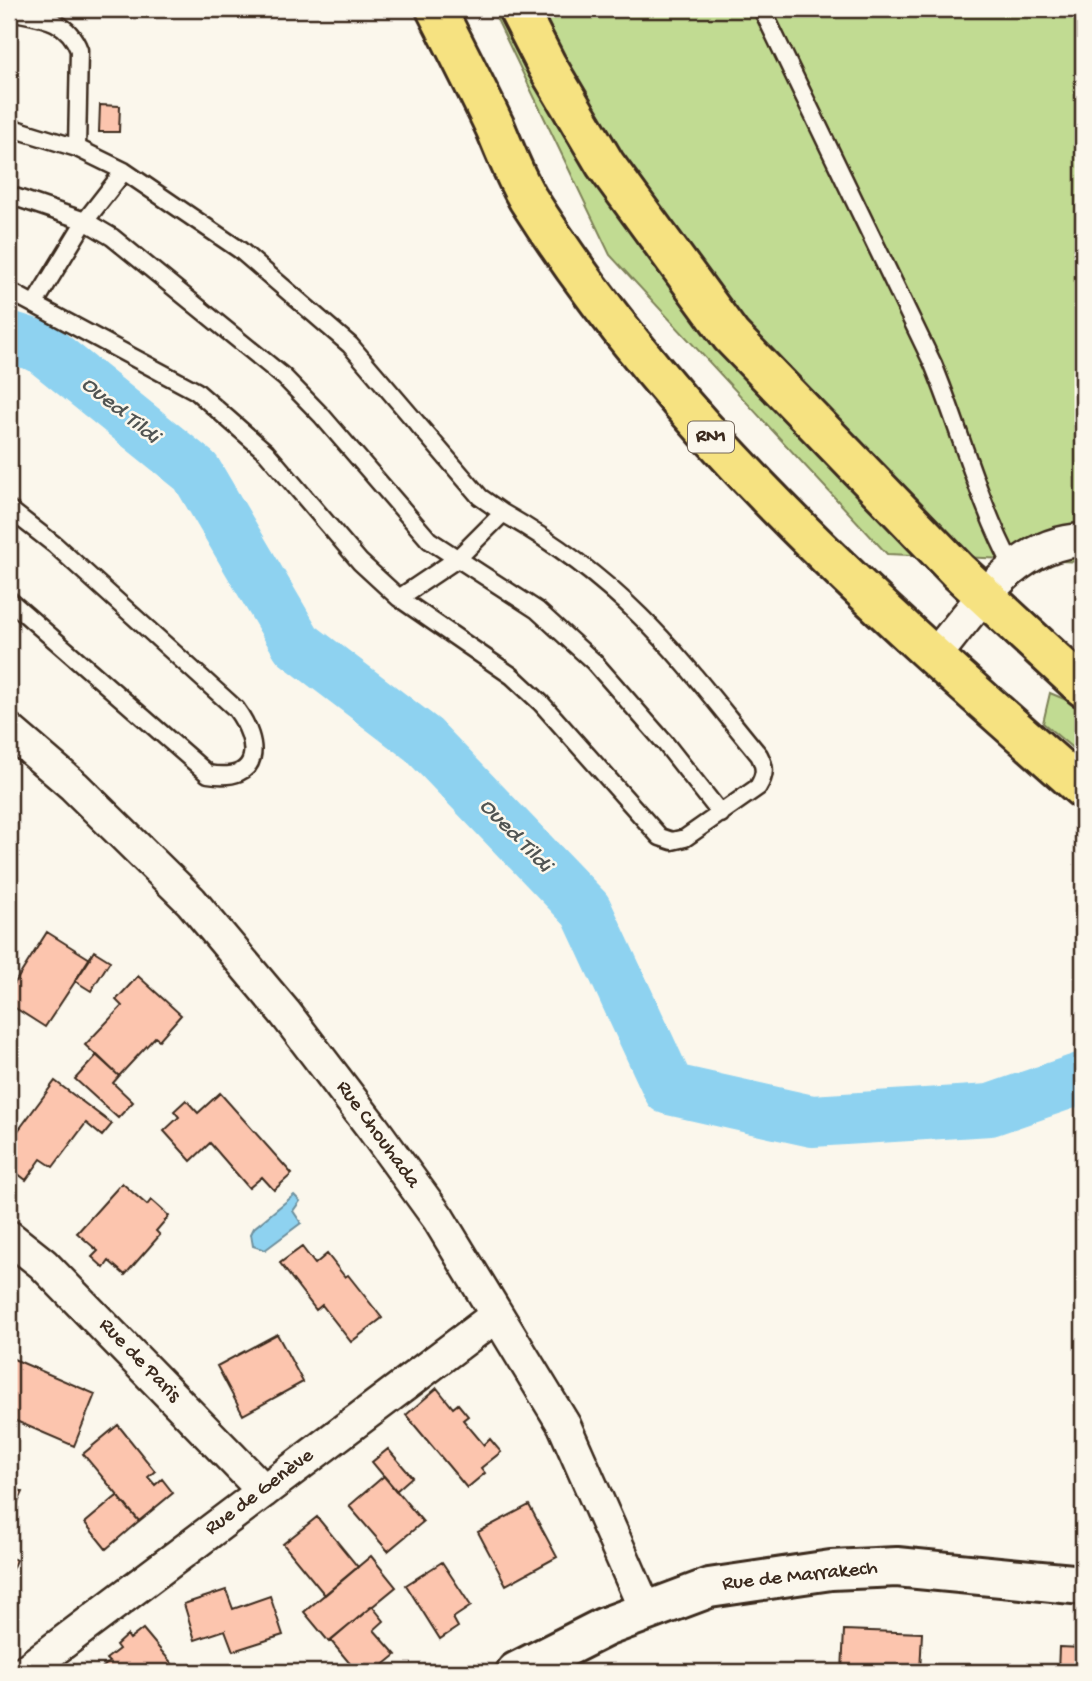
<svg xmlns="http://www.w3.org/2000/svg" width="1092" height="1681" font-family="'Gochi Hand',sans-serif">
  <style>
    .green { fill: #c1db92; stroke: #7e8258; stroke-width: 2 }
    .water { fill: #8ed2f0; stroke: #6d8f9c; stroke-width: 2 }
    .lines { fill: none; stroke-linecap: round; stroke-linejoin: round }
    .river { stroke: #8ed2f0; stroke-width: 52 }
    .building { fill: #fcc5ae; stroke: #3b2a1e; stroke-width: 2 }
    .lane-casing { stroke: #3b2a1e; stroke-width: 21 }
    .street-casing { stroke: #3b2a1e; stroke-width: 37 }
    .secondary-casing { stroke: #3b2a1e; stroke-width: 44 }
    .highway-casing { stroke: #3b2a1e; stroke-width: 44 }
    .lane { stroke: #fbf7ec; stroke-width: 16 }
    .street { stroke: #fbf7ec; stroke-width: 32 }
    .secondary { stroke: #fbf7ec; stroke-width: 38 }
    .highway { stroke: #f6e281; stroke-width: 38 }
    .labels { text-anchor: middle; dominant-baseline: central; stroke-width: 5; stroke-linejoin: round; paint-order: stroke }
    .shield { fill: #fbf7ec; stroke: #75685c; stroke-width: 2 }
    .shield-label { font-size: 19px; font-weight: bold; fill: #3b2a1e }
    .street-label { font-size: 21px; fill: #3b2a1e; stroke: #fbf7ec }
    .water-label { font-size: 23px; font-style: italic; fill: #505452; stroke: #fbf7ec }
  </style>
  <rect width="100%" height="100%" fill="#fbf7ec"/>
  <filter id="ink" filterUnits="userSpaceOnUse"><feTurbulence type="fractalNoise" baseFrequency=".0143" numOctaves="2"/><feDisplacementMap in="SourceGraphic" scale="14" xChannelSelector="R" yChannelSelector="G"/><feConvolveMatrix kernelMatrix="1 2 1 2 8 2 1 2 1" color-interpolation-filters="sRGB"/></filter>
  <g filter="url(#ink)">
    <!-- green -->
    <path class="green" d="M492 9H1083V562L887 554 610 255Z
      M1050 693 1083 707V757L1043 723Z"/>
    <!-- water -->
    <path class="water" d="M294 1195 300 1201 293 1211 301 1223 265 1250 253 1246 251 1234 254 1228Z"/>
    <g class="lines">
      <!-- river -->
      <path class="river" d="M9 337 41 347 196 472 297 644 423 740 586 910 669 1089 812 1121 990 1110 1083 1078"/>
    </g>
    <!-- building -->
    <path class="building" d="M100 105 120 106 119 132H99Z
      M47 932 90 959 45 1027 9 1004V992Z
      M94 951 110 961 91 991 75 981Z
      M138 976 181 1015 159 1040 155 1037 119 1076 85 1045 122 1006 116 1000Z
      M97 1055 119 1076 113 1083 133 1102 118 1118 75 1079Z
      M55 1081 112 1124 102 1136 86 1123 53 1167 41 1159 26 1180 9 1167V1143Z
      M220 1093 292 1174 274 1190 262 1177 249 1188 210 1143 191 1161 164 1131 179 1117 174 1111 186 1100 198 1113Z
      M122 1183 147 1205 151 1200 169 1216 156 1231 160 1235 125 1275 109 1261 104 1268 92 1257 98 1251 77 1233Z
      M302 1247 315 1264 327 1254 345 1277 348 1275 382 1318 351 1342 322 1305 316 1310 280 1263Z
      M277 1334 303 1382 243 1415 217 1366Z
      M9 1357 95 1394 74 1446 9 1418Z
      M437 1388 453 1408 458 1404 468 1416 463 1420 484 1445 490 1439 501 1452 481 1468 485 1473 467 1488 406 1415Z
      M118 1425 155 1471 148 1477 155 1485 162 1479 173 1493 139 1521 83 1454Z
      M388 1449 412 1477 396 1491 372 1462Z
      M384 1476 423 1522 388 1551 349 1506Z
      M9 1485 23 1492 9 1521Z
      M117 1496 139 1521 106 1549 85 1523Z
      M529 1505 557 1557 506 1585 478 1532Z
      M317 1517 358 1567 325 1595 283 1544Z
      M371 1556 396 1587 329 1642 304 1612Z
      M9 1557 16 1560 9 1576Z
      M442 1562 471 1606 453 1618 458 1627 440 1639 406 1585Z
      M226 1590 233 1609 270 1596 283 1635 233 1651 225 1630 195 1640 184 1604Z
      M372 1606 384 1621 374 1630 396 1655 375 1672H357L331 1641Z
      M143 1629 179 1672H105L102 1668 109 1662 106 1659 119 1649 116 1645 127 1635 130 1639Z
      M844 1630 922 1633 920 1672H842Z
      M1059 1647 1083 1648V1672H1058Z"/>
    <g class="lines">
      <!-- lane casing -->
      <g class="lane-casing">
        <path id="lane" d="M762 9 933 364C961 432 979 504 1013 567
          M9 11C39 17 67 18 79 50L77 148
          M9 127 77 148 124 171 240 250 350 345 480 497 503 513 457 559 399 598 360 562 266 452 196 391 9 291
          M9 195 85 221 112 237 284 377 322 416 429 540 537 610 594 662 665 743 721 814
          M35 303 85 221 124 171
          M9 509 55 545 236 709C261 743 262 783 208 774L9 600
          M399 598 512 676 541 703 660 837 672 841 685 838 758 787C765 775 766 768 759 755 720 708 683 658 640 616 600 576 552 541 503 513"/>
      </g>
      <!-- street casing -->
      <g class="street-casing">
        <path id="street" d="M934 657C973 610 1016 542 1083 540
          M9 730 74 786 191 901 285 1013 372 1127 438 1218 564 1425 646 1611
          M9 1237 43 1264 264 1491
          M24 1672 497 1315"/>
      </g>
      <!-- secondary casing -->
      <g class="secondary-casing">
        <path id="secondary" d="M516 1672 605 1627 709 1588 831 1570 897 1567 1083 1585"/>
      </g>
      <!-- highway casing -->
      <g class="highway-casing">
        <path id="highway" d="M436 9C456 48 476 87 495 127 505 151 515 177 528 199 674 430 880 610 1083 789
          M518 9 547 66 605 164 731 336 958 571 1083 687"/>
      </g>
      <!-- lane -->
      <use href="#lane" class="lane"/>
      <!-- street -->
      <use href="#street" class="street"/>
      <!-- secondary -->
      <use href="#secondary" class="secondary"/>
      <!-- highway -->
      <use href="#highway" class="highway"/>
    </g>
  </g>
  <g class="labels">
    <!-- shield labels -->
    <rect class="shield" x="688" y="421.5" width="46" height="31" rx="5"/>
    <g class="shield-label">
      <text x="711" y="437">RN1</text>
    </g>
    <!-- street labels -->
    <g class="street-label">
      <text transform="translate(377 1135) rotate(54)">Rue Chouhada</text>
      <text transform="translate(139 1361) rotate(46)">Rue de Paris</text>
      <text transform="translate(260 1493) rotate(-37)">Rue de Genève</text>
      <text transform="translate(800 1577) rotate(-6)">Rue de Marrakech</text>
    </g>
    <!-- water labels -->
    <g class="water-label">
      <text transform="translate(120 411) rotate(39)">Oued Tildi</text>
      <text transform="translate(515 836) rotate(46)">Oued Tildi</text>
    </g>
  </g>
  <!-- margin -->
  <rect width="1092" height="1681" fill="none" stroke="#fbf7ec" stroke-width="35"/>
  <rect x="18" y="18" width="1057" height="1646" fill="none" stroke="#3b2a1e" stroke-width="2.5" filter="url(#ink)"/>
</svg>
